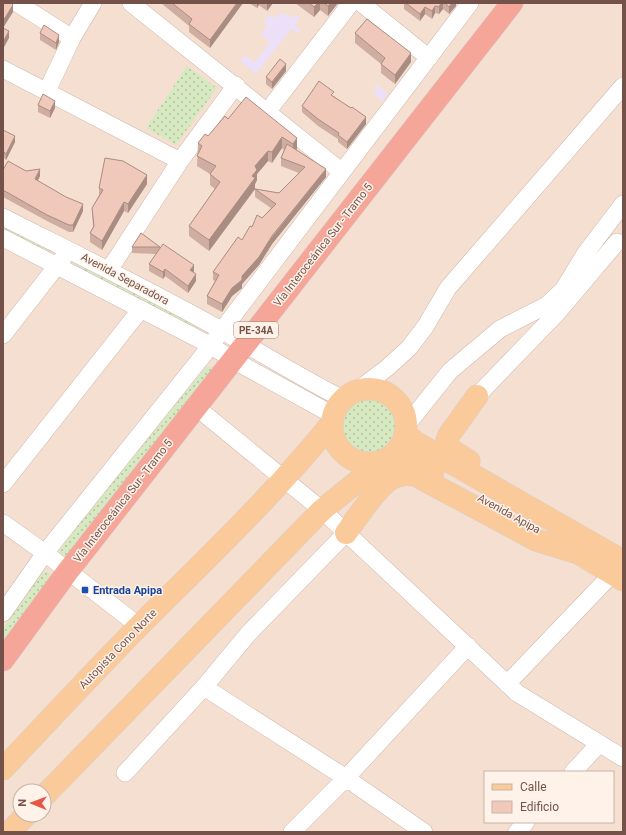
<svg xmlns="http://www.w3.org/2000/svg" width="626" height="835" font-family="Roboto,sans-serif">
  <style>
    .residential { fill: #f4dfd1; fill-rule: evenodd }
    .education { fill: #ecdff8 }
    .grass { fill: url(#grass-dots) }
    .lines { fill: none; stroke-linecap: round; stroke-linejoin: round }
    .minor-casing { stroke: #cfb7ac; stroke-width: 18 }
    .major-casing { stroke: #d8cfcc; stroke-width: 23 }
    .highway-casing { stroke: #d8cfcc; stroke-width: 23 }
    .minor { stroke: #fff; stroke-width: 17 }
    .major { stroke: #fbca9b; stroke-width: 22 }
    .highway { stroke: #f6a599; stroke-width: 22 }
    .wall { fill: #cfada0 }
    .shaded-wall { fill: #a98d82 }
    .building { fill: #f1c9ba; stroke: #a98d82 }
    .transit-dot { fill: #1a4fb4; stroke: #fff3e9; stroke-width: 1.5 }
    .labels { text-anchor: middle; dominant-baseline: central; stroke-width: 3; stroke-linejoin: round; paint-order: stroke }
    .shield { fill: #fff3e9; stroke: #9e8279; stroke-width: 1 }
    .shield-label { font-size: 10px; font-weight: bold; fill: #745249 }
    .street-label { font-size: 11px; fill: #745249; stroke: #fff3e9 }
    .transit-label { font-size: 11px; font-weight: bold; fill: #164399; stroke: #fff3e9; text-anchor: start }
  </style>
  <defs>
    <pattern id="grass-dots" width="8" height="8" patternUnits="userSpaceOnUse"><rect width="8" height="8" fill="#d7e9c1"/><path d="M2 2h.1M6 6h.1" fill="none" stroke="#b3bf9f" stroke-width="1.8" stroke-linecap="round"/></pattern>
  </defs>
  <rect width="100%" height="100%" fill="#fcefe3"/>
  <!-- residential -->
  <path class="residential" d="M3 3H623V832H3ZM485 772H613V822H485ZM20 791H44V815H20Z"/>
  <!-- education -->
  <path class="education" d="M281 13H284L291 18 296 15 300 18 295 25 301 29 298 33 291 29 256 74 240 61 245 55 255 62 270 42 261 35 267 25 263 22 269 15 276 18Z
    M376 84 388 94 382 101 373 94 377 90 374 87Z"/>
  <!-- grass -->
  <path class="grass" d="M187 66 217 88 176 145 146 128Z
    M3 226 52 251 50 254 3 231Z
    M75 263 200 327 197 331 73 266Z
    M211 366 215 370 66 559 59 553 67 539 206 367Z
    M341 427a28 28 0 1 1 56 0a28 28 0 1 1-56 0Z
    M48 572 53 576 3 648V629L42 573Z"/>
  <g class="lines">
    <!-- minor casing -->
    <g class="minor-casing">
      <path id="minor" d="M17 3 72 38
        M131 3 342 172
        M361 3 429 58
        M3 69 180 161
        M47 91 72 38 93 3
        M267 112 351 3
        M3 217C76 254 150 290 221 330 262 353 301 378 343 399
        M3 238 210 345 233 360 333 415
        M109 270 180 161 236 85
        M3 335 63 258
        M358 390 387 368 409 348 425 327 448 288 623 86
        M477 396 558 312 617 242
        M196 407 322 510 517 693 623 758
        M406 426 450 371 500 329 547 305 563 290 585 254 623 204
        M3 484 141 309
        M3 523 45 553 139 626
        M3 613 45 553 201 358 470 3
        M507 684 613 573
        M204 687 346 778 424 832
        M573 772 599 744
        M125 773 204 687 248 634 346 533
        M292 832 346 778 468 646
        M517 832 526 822"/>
    </g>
    <!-- major casing -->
    <g class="major-casing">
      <path id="major" d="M332 426a37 37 0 1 1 74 0a37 37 0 1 1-74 0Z
        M405 433 415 442 623 561
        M392 455 412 460 433 472
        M469 461 450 449 447 440 449 435 477 396
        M346 533C356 519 377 487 391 479 399 474 407 474 415 475L536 540 581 554
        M568 547 623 580
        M3 769C48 721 93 673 139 626 205 560 273 496 331 424
        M44 796 322 510 384 460
        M10 832 26 815"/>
    </g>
    <!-- highway casing -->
    <g class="highway-casing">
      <path id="highway" d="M3 660 68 571 512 3"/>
    </g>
    <!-- minor -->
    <use href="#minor" class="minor"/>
    <!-- major -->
    <use href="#major" class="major"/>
    <!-- highway -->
    <use href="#highway" class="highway"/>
  </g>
  <!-- wall -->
  <path class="wall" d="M161 3H243L210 48 189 32V26Z
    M249 3H273L267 11 259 5 257 8Z
    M295 3H338L328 16 320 10 314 17Z
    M404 3H456V6L449 14 443 9 439 14 435 13 432 19 425 14 420 21 404 9Z
    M40 33 59 42 56 50 40 40Z
    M355 33 411 62 395 84 381 73V64L355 43Z
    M286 71 272 89 266 84V77Z
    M334 96 366 124 347 149 338 142V139L318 126 302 112V106Z
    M38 105 55 108 50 118 38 112Z
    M228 119 297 138V149L296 150 326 177 272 244 259 265 242 284V288L232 296 222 312 207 304V296L215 281 213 280V272L242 240 252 227 262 218 271 208 255 197V189L279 193 299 173 281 166V158L284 150 282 148 272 163 268 161 257 174V180L255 184V189L209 251 189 236V226L215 189 210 185V174L197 166 198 143 208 136Z
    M3 130 15 142 6 160 3 157Z
    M3 170 26 171 40 176 37 181 83 211 73 232H69L47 221 3 197Z
    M147 184 128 213 124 211 102 250 90 242V233L93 227 92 208 99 195V188Z
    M132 247H160V248L194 271 193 273 196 281 188 293 165 276 163 279 149 271V264L156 254 132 253Z"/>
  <!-- shaded-wall -->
  <path class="shaded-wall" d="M237 3H243L210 48V40Z
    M257 3H259V5L257 8Z
    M267 3H273L267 11Z
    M318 3H320V10L314 17V7Z
    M331 3H338L328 16V6Z
    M441 3H443V9L439 14V7Z
    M452 3H456V6L449 14V7Z
    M13 5V12L3 28V21Z
    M435 6V13L432 19V11Z
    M425 7V14L420 21V14Z
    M9 31V38L3 49V42Z
    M59 35V42L56 50V43Z
    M411 53V62L395 84V75Z
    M286 64V71L272 89V82Z
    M55 101V108L50 118V111Z
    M366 117V124L347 149V142Z
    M15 136V142L6 160V154Z
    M282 137V148L272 163V152Z
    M297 138V149L293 154V144Z
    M268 151V161L257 174V180L255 184V189L209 251V240L252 176 255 166Z
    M40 169V176L35 186V179Z
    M326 169V177L272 244 259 265 242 284V288L232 296 222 312V304L232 288Z
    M147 175V184L128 213V204Z
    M124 202V211L102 250V241Z
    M83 204V211L73 232V225Z
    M194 265V271L190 277V270Z
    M165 269V276L163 279V272Z
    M196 274V281L188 293V286Z"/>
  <!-- building -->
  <path class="building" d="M3 3H11L13 5 3 21Z
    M172 3H237L210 40 189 24 192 19Z
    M309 3H318L314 7Z
    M324 3H331L328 6Z
    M406 3H441L439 7 435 6 432 11 425 7 420 14Z
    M445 3H452L449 7Z
    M367 19 411 53 395 75 381 64 385 58 355 33Z
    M44 25 59 35 56 43 40 33Z
    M3 28 9 31 3 42Z
    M280 59 286 64 272 82 266 77Z
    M319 81 334 92 331 95 351 108 352 107 366 117 347 142 338 135 339 133 318 119 302 106Z
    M43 94 55 101 50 111 38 105Z
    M246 97 297 138 293 144 282 137 272 152 268 151 255 166 257 170 252 176 255 178 209 240 189 226 220 182 210 174 216 166 197 156 202 146 198 143 205 134 208 136 225 116 228 119Z
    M3 130 15 136 6 154 3 151Z
    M287 144 326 169 272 236 259 257 242 276V280L232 288 222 304 207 296 219 275 213 272 238 237 242 240 250 226 252 227 257 215 262 218 276 204 255 189 279 193 305 167 281 158Z
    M105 158 123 161 147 175 128 204 124 202 102 241 90 233 94 226 92 208 103 190 99 188Z
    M8 161 26 171 40 169 35 179 66 197 83 204 73 225H69L47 215 3 190V170Z
    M141 233 160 247H132Z
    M163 244 194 265 190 270 196 274 188 286 165 269 163 272 149 264Z"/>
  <!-- markers -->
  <rect class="transit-dot" x="81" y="586" width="8" height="8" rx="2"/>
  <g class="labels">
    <!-- shield labels -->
    <rect class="shield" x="234" y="322" width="44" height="16" rx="3"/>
    <g class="shield-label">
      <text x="256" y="330">PE-34A</text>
    </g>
    <!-- street labels -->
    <g class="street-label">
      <text transform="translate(323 245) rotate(-52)">Vía Interoceánica Sur - Tramo 5</text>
      <text transform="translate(125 279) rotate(28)">Avenida Separadora</text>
      <text transform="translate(123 501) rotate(-52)">Vía Interoceánica Sur - Tramo 5</text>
      <text transform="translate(509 514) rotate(29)">Avenida Apipa</text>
      <text transform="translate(118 649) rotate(-46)">Autopista Cono Norte</text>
    </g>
    <!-- transit labels -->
    <g class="transit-label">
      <text x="93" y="590">Entrada Apipa</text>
    </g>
  </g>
  <!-- border -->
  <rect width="626" height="835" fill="none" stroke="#745249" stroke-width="8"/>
  <!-- legend -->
  <rect x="484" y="771" width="130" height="52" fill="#fff3e9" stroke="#c7b3a9"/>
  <rect x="492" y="784" width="20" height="6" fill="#fbca9b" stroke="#c7b3a9"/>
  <text x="520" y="791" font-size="12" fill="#745249">Calle</text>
  <rect x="492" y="801" width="20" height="12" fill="#f1c9ba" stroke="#c7b3a9"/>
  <text x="520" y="811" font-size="12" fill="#745249">Edificio</text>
  <!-- north arrow -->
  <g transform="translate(32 803) rotate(271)"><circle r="19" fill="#fff3e9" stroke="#c7b3a9"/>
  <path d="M0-3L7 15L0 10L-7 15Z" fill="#e65648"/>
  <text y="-6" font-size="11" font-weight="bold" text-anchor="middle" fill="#745249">N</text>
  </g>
</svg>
